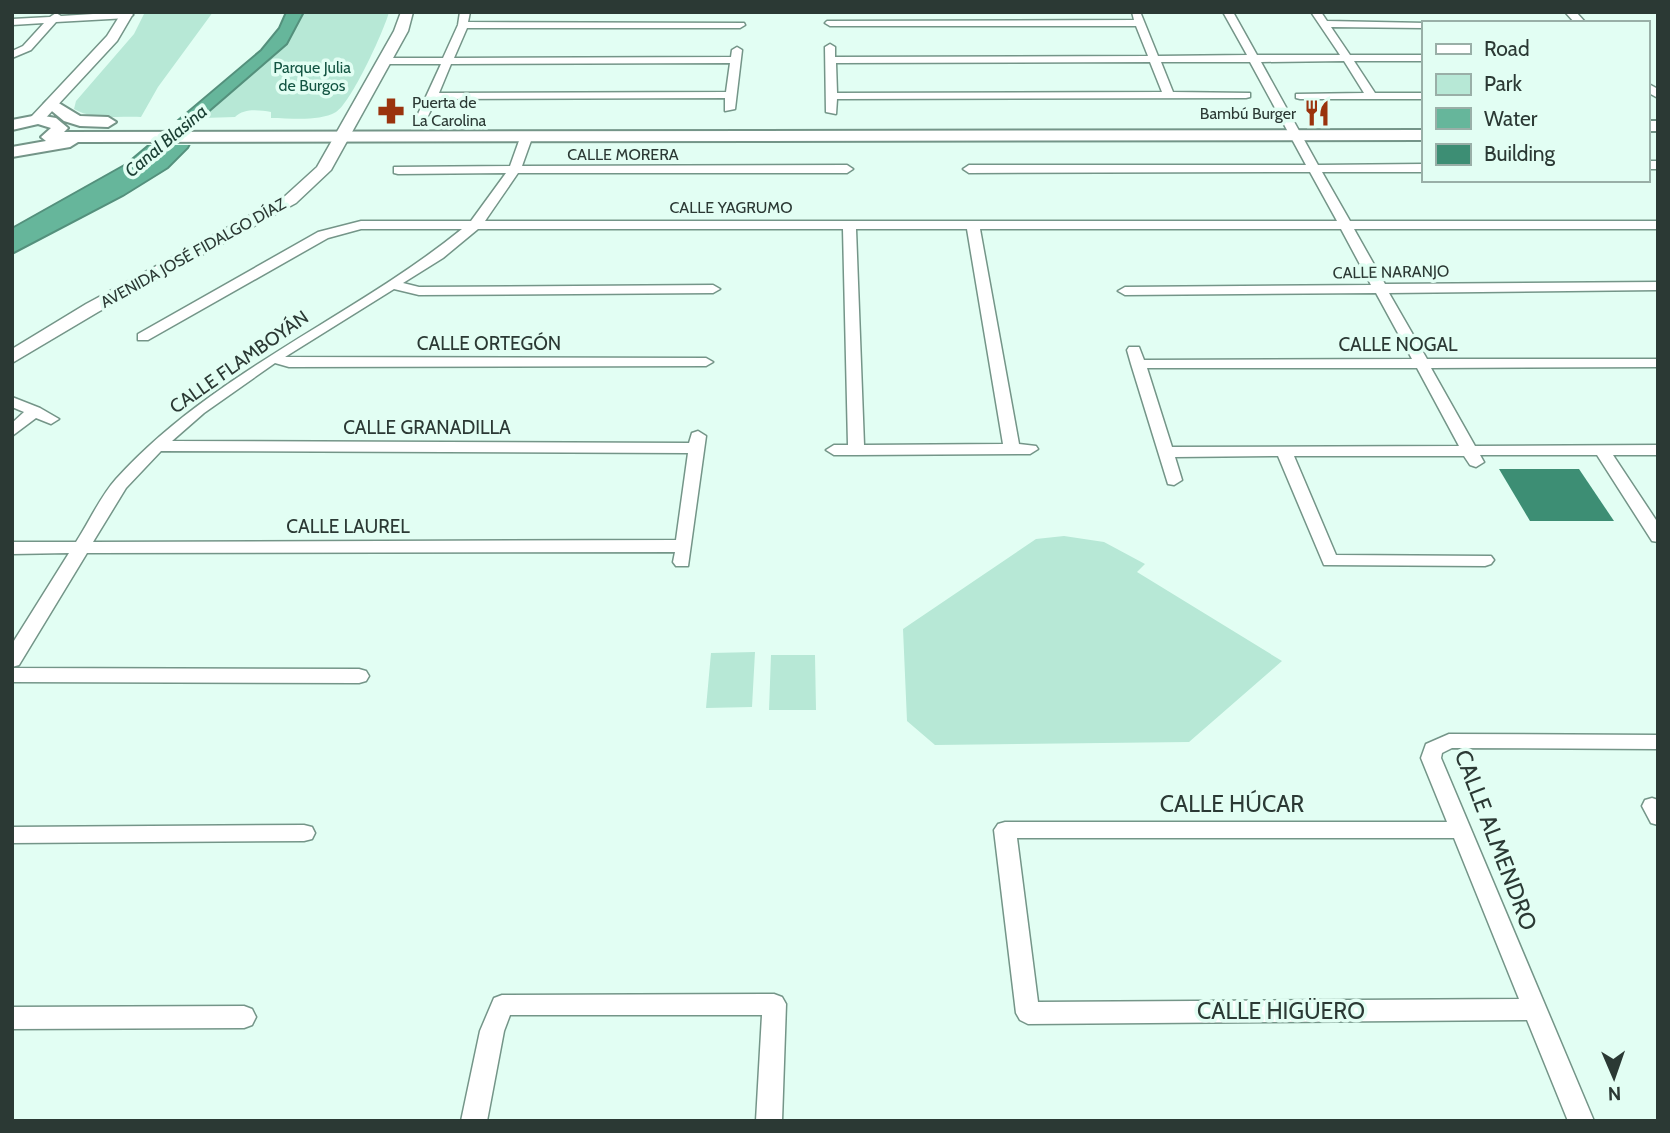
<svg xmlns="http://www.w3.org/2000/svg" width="1670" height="1133" font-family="Cabin,sans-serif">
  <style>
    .green { fill: #b7e8d6 }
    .water { fill: #66b69b; stroke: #54907c; stroke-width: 2 }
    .pier { fill: #e2fef3 }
    .building { fill: #3d8e74 }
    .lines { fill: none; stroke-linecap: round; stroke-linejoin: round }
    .minor-casing { stroke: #749588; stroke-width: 3 }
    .tertiary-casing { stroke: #749588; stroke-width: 3 }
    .secondary-casing { stroke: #749588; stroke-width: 4 }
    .minor { fill: #fff; fill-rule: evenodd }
    .tertiary { fill: #fff; fill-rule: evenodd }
    .secondary { fill: #fff; fill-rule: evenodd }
    .labels { text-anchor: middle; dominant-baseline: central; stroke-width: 7; stroke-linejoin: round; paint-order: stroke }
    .far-park-label { font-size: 16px; fill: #135442; stroke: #e2fef3 }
    .far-poi-label { font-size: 16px; fill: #2b3934; stroke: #e2fef3; text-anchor: start }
    .far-street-label { font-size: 16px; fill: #2b3934; stroke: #e2fef3 }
    .far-water-label { font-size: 18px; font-style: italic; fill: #1c4035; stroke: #e2fef3 }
    .street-label { font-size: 19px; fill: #2b3934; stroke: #e2fef3 }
    .near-street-label { font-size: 23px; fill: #2b3934; stroke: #e2fef3 }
  </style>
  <rect width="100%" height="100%" fill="#e2fef3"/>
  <!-- green -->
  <path class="green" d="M145 12H213L158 87 141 117C120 116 92 120 74 109L76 101 134 34Z
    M304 12H389C384 31 351 103 336 112 318 122 291 118 271 118V112C259 110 244 108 235 117L203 118 287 44Z
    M1064 536 1104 542 1145 564 1137 572 1282 661 1189 742 935 745 907 721 903 629 1036 539Z
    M755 652 752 707 706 708 711 653Z
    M771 655H815L816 710H769Z"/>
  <!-- water -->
  <path class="water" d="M286 12H304L287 44 205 115 188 148 168 168 123 196 12 254V228L126 164 261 50 279 28Z"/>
  <!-- pier -->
  <path class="pier" d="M173 120H206L194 145H143Z"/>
  <!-- building -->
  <path class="building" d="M1499 469H1579L1614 521H1530Z"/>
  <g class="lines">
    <!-- minor casing -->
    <g class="minor-casing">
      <path id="minor" d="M125 12 133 15 128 18 56 22 31 50 12 58V51L23 46 44 23 12 25V19L50 17 56 13 61 16Z
        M460 12H470L468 22 744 23 745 25 740 28H467L454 58 731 57 732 50 737 47 742 50 735 109 725 111V98L436 99 422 129H414L412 127 441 64H385L380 61 385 58H443L458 25ZM730 63 726 92 439 93 451 64Z
        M1132 12 1141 14 1158 56 1247 55 1223 12H1233L1257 55H1340L1311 12H1321L1327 21 1426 23H1423V28L1331 27 1350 55H1423V61H1354L1375 93H1423V99H1300L1296 98V94L1364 93 1344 61 1261 62 1318 165 1423 164V172H1322L1350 221H1658V229H1354L1385 284 1658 282V290L1389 293 1427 359H1658V367L1431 368 1475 446 1658 445V455H1613L1658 523V542L1652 541 1597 455H1480L1484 462 1476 467 1470 465 1464 456H1294L1336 555 1491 556 1494 560 1491 564 1485 566 1324 565 1278 456 1175 457 1182 480 1174 485 1168 484 1131 364 1127 350 1129 347H1139L1144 360 1412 359 1376 293 1125 295 1118 291 1125 287 1371 285 1341 229H980L1019 444 1036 446 1038 449 1030 454 856 455H834L826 450 834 445H848L843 229H478L443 258 403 283 419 287 713 285 720 289 713 293 419 295 394 289 285 357 706 358 713 362 706 366 289 367 275 363 204 413 172 441 689 443 692 433 698 431 706 436 688 566H676L673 562 675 552 87 553 19 665 12 667V644L69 553 12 554V542H76C89 522 100 497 116 479 214 371 351 319 462 229H361L328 238 148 340H138V334L318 232 361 221H471L506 173 398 174 394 173V167L510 166 520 138 526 135 532 138 522 166 847 165 853 169 847 173H518L485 221H1337L1310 172 969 173 963 169 969 165H1306L1250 62H1161L1173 92 1250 93V97L1246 98 837 99 836 114 826 112 825 47 830 44 835 47V57L1148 56 1136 26H830L825 23 827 21 1134 20ZM1150 62 1162 92 837 93 836 63ZM856 229H967L1003 444 864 445ZM1147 368H1417L1459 446 1172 447ZM161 451 688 453 676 540 93 542 126 488Z
        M1565 12H1576L1586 23H1575Z
        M1647 83 1658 89V98L1647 92Z
        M1647 161H1658V169H1647Z
        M12 397 40 408 59 419 51 424 36 418 12 436V423L24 412 12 407Z
        M12 668 359 669 366 671 369 676 366 681 359 683 12 682Z
        M1449 734 1658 735V749L1452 748 1442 753 1441 758 1594 1121H1568L1527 1020 1028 1024 1020 1020 1016 1013 994 830 998 824 1005 822H1447L1421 758 1426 744ZM1017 838H1454L1519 999 1038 1002Z
        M1652 798 1658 800V825L1651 823 1642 806 1645 800Z
        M304 825 312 827 315 833 312 839 304 841 12 843V827Z
        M774 994 782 997 786 1004 782 1121H756L762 1015H510L504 1031 487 1121H461L480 1031 494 998 502 995Z
        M244 1006 252 1009 256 1017 252 1025 244 1028 12 1029V1007Z"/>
    </g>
    <!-- tertiary casing -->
    <g class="tertiary-casing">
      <path id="tertiary" d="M122 12H134L117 41 41 123H31L29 120 31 117 107 36Z
        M401 12H413L408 31 331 170 296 203 98 312 12 363V349L86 304 284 197 317 167 394 31Z"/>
    </g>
    <!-- secondary casing -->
    <g class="secondary-casing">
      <path id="secondary" d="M52 99 80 116 108 117 116 122 108 127 80 126 64 121 47 107 44 104 47 101Z
        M38 115 56 118 68 128 64 132 1423 130V140L78 142 70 147 12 157V147L46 141 41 137 51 128 38 124 12 130V120Z
        M1647 121H1658V131H1647Z"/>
    </g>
    <!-- minor -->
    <use href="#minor" class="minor"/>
    <!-- tertiary -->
    <use href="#tertiary" class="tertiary"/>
    <!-- secondary -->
    <use href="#secondary" class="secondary"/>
  </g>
  <!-- icons -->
  <defs>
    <g id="pharmacy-bare" transform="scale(2.1)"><path d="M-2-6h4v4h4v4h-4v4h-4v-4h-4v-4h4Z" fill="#9a330d" stroke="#e2fef3" stroke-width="2.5" paint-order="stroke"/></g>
    <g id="restaurant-bare" transform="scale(2.1)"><path d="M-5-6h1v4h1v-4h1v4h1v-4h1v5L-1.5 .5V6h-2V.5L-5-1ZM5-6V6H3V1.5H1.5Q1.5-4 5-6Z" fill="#9a330d" stroke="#e2fef3" stroke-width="2.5" paint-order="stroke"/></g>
  </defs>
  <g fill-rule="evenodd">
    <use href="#pharmacy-bare" x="391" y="111"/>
    <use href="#restaurant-bare" x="1317" y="113"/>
  </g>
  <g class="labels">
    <!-- far-park labels -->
    <g class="far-park-label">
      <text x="312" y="67">Parque Julia<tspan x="312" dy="18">de Burgos</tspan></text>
    </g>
    <!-- far-poi labels -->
    <g class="far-poi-label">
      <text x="412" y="102">Puerta de<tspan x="412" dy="18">La Carolina</tspan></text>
      <text x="1296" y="113" text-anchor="end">Bambú Burger</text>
    </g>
    <!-- far-street labels -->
    <g class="far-street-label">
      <text x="623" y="154">CALLE MORERA</text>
      <text x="731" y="207">CALLE YAGRUMO</text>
      <text transform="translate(193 253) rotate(-29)">AVENIDA JOSÉ FIDALGO DÍAZ</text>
      <text transform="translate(1391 272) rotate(-1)">CALLE NARANJO</text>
    </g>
    <!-- far-water labels -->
    <g class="far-water-label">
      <text transform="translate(166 141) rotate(-40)">Canal Blasina</text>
    </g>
    <!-- street labels -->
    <g class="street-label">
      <text x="489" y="343">CALLE ORTEGÓN</text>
      <text x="1398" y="344">CALLE NOGAL</text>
      <text transform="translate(239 362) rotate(-35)">CALLE FLAMBOYÁN</text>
      <text x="427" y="427">CALLE GRANADILLA</text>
      <text x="348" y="526">CALLE LAUREL</text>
    </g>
    <!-- near-street labels -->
    <g class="near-street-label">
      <text x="1232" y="804">CALLE HÚCAR</text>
      <text transform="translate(1496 840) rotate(69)">CALLE ALMENDRO</text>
      <text x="1281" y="1011">CALLE HIGÜERO</text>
    </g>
  </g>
  <!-- border -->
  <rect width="1670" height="1133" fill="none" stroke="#2b3934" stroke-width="28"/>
  <!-- legend -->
  <rect x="1422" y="21" width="228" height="161" fill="#e2fef3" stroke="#99afa7" stroke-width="2"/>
  <rect x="1436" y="44" width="35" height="10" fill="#ffffff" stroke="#99afa7" stroke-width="2"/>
  <text x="1484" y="56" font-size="21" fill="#2b3934">Road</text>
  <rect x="1436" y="74" width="35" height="21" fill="#b7e8d6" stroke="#99afa7" stroke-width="2"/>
  <text x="1484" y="91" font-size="21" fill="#2b3934">Park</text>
  <rect x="1436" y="108" width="35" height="21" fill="#66b69b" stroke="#99afa7" stroke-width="2"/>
  <text x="1484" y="126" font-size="21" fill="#2b3934">Water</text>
  <rect x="1436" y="144" width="35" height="21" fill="#3d8e74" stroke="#99afa7" stroke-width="2"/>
  <text x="1484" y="161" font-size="21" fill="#2b3934">Building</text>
  <!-- north arrow -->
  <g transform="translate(1614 1077) rotate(178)" stroke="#e2fef3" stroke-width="5" paint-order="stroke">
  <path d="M0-5L12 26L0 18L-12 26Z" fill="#2b3934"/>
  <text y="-10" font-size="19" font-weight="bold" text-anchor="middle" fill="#2b3934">N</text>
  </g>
</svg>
